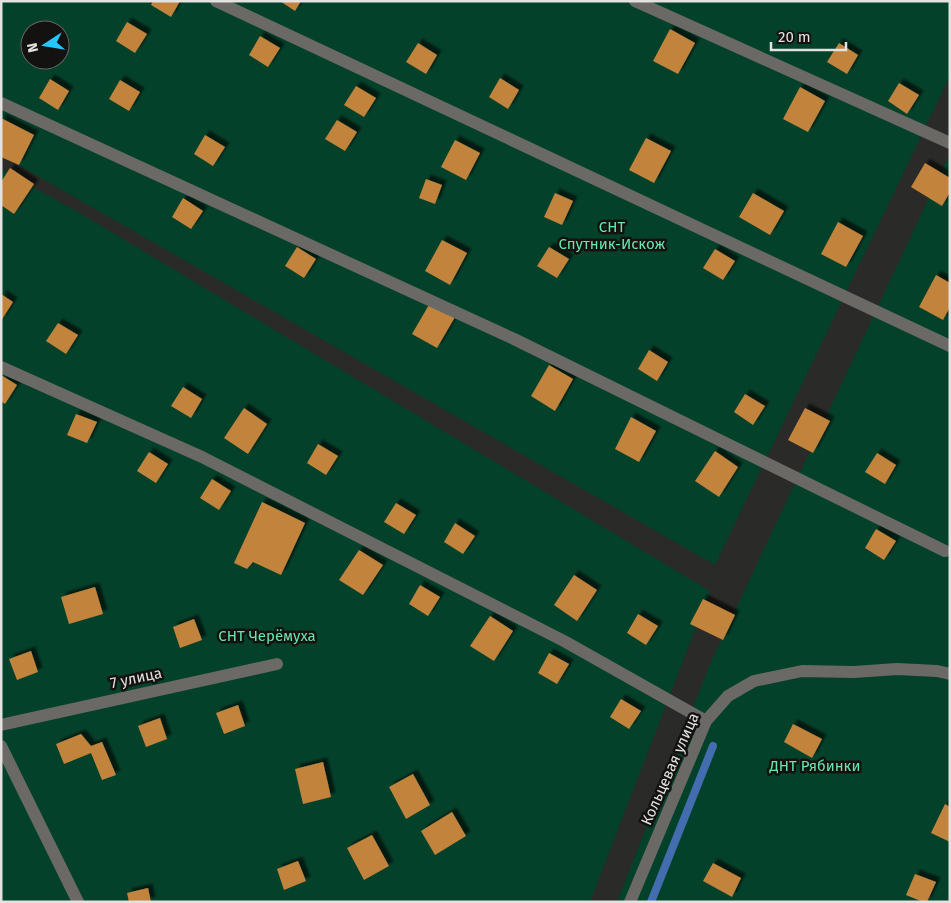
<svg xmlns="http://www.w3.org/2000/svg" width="951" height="903" font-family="'Fira Sans',sans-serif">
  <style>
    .green { fill: #04412a; fill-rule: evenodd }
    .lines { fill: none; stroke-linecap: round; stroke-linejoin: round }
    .stream { stroke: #436daf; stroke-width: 8 }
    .building { fill: #c2843e; filter: url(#shadow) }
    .service { stroke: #6a6966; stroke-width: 12 }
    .minor { stroke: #6a6966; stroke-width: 12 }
    .labels { text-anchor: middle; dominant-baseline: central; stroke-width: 5; stroke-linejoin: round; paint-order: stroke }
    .park-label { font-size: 15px; fill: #65e8ac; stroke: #131211 }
    .street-label { font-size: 15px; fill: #e3e2e1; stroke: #131211 }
  </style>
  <defs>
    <filter id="shadow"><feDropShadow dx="4.5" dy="-4.5" stdDeviation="1" flood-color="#0009"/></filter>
  </defs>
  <rect width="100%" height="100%" fill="#2a2a28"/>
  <!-- green -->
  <path class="green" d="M1 1H950V76L715 565 1 155ZM30 30H60V60H30Z
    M950 153V902H617L710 664Z
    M1 169 83 215 710 591 590 902H1Z"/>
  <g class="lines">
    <!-- stream -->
    <path class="stream" d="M651 902 713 746"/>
  </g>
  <!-- building -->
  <path class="building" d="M153 1H180L171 17 151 5Z
    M280 1H301L295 11Z
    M127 22 147 34 135 53 116 41Z
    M670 29 695 43 678 74 653 61Z
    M260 36 280 48 268 67 249 55Z
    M418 43 437 55 426 74 406 62Z
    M839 43 858 55 847 74 827 62Z
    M500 78 519 90 508 109 489 97Z
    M50 79 69 91 58 110 39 98Z
    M120 80 140 92 129 111 109 99Z
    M899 83 919 95 907 114 888 101Z
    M356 86 376 98 364 117 344 105Z
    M800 87 825 101 808 132 783 119Z
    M1 118 34 135 19 165 1 157Z
    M337 120 357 132 345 151 325 139Z
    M205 135 225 147 213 166 194 154Z
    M646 138 671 151 654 183 629 170Z
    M455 140 480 153 466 180 441 167Z
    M925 163 950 178V192L942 206 911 187Z
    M10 168 34 184 14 214 1 205V182Z
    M426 179 442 185 435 204 419 198Z
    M555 193 573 201 562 225 544 217Z
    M753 193 784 211 770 235 739 217Z
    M183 198 203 211 191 229 172 217Z
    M838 222 863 236 846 267 821 254Z
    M442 240 467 253 450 285 425 271Z
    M297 247 316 259 304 278 285 266Z
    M549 247 569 259 557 278 537 266Z
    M715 249 735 261 723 280 703 268Z
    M936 275 950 283V307L943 320 919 307Z
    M1 294 13 302 1 321Z
    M430 303 455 317 437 348 412 334Z
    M58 323 78 335 66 354 46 341Z
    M649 350 668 362 657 381 638 369Z
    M549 365 573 379 555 411 531 396Z
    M1 375 17 385 5 404 1 401Z
    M183 387 202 399 191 418 171 406Z
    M745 394 765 406 753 425 734 412Z
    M244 408 267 424 248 454 224 438Z
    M805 408 830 421 813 453 788 440Z
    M76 414 97 422 87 443 67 435Z
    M631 417 656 431 639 462 615 449Z
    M318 444 338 456 326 475 307 463Z
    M715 451 738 467 719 497 695 481Z
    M149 452 168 464 156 483 137 471Z
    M877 453 896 465 885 484 865 472Z
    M212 479 231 491 219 510 200 498Z
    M262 502 305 523 281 575 253 562 247 569 234 563Z
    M396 503 416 515 404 534 384 522Z
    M455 523 475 536 463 554 444 542Z
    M876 529 896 541 884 560 865 548Z
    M359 550 383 565 363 595 339 580Z
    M574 575 597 590 577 621 554 605Z
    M420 585 440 597 428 616 409 604Z
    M95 587 103 614 69 624 61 597Z
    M703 599 735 615 723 640 690 624Z
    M638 614 658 626 646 645 627 633Z
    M490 616 513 631 494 661 470 646Z
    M194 619 202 640 180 648 173 627Z
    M31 651 38 672 17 680 9 659Z
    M549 653 569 664 557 684 538 673Z
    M621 699 641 711 629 729 610 717Z
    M238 705 245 726 224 734 216 713Z
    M160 718 167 739 146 747 138 726Z
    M793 724 822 739 812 758 784 742Z
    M81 734 91 746 102 742 116 775 102 780 91 753 64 764 56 744Z
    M323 762 331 797 303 804 295 769Z
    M413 774 430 805 406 819 389 787Z
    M945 804 950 807V842L931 833Z
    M452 812 466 836 435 855 421 831Z
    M372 835 389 866 364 880 347 848Z
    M298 861 306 881 284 890 277 869Z
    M713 863 741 878 732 897 703 881Z
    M915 874 936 882 927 902H923L906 895Z
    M148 888 151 902H129L127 893Z"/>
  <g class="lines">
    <!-- service -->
    <path class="service" d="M216 1 950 346
      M635 1 950 143
      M1 103 514 339 945 551
      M1 367 202 457 564 641 706 721
      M1 746 78 902"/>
    <!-- minor -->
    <path class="minor" d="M1 725 277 664
      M630 902 706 721 728 696 754 681 802 671 854 672 897 669 937 671 950 674"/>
  </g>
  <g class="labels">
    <!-- park labels -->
    <g class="park-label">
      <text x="612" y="227">СНТ<tspan x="612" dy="17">Спутник-Искож</tspan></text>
      <text x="267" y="636">СНТ Черёмуха</text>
      <text x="815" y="766">ДНТ Рябинки</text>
    </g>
    <!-- street labels -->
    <g class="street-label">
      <text transform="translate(136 678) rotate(-12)">7 улица</text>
      <text transform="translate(670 769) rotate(-66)">Кольцевая улица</text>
    </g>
  </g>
  <!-- border -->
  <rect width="951" height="903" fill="none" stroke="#e3e2e1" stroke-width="5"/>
  <!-- north arrow -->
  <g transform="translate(45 45) rotate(258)"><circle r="24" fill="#131211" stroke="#666564"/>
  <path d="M0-4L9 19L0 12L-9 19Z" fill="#23c9fe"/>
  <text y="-8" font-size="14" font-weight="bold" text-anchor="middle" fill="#e3e2e1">N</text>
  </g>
  <!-- scale -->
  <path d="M771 42v8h75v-8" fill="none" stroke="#e3e2e1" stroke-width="2.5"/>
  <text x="778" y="42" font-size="15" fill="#e3e2e1" stroke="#131211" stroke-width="4" paint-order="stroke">20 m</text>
</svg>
